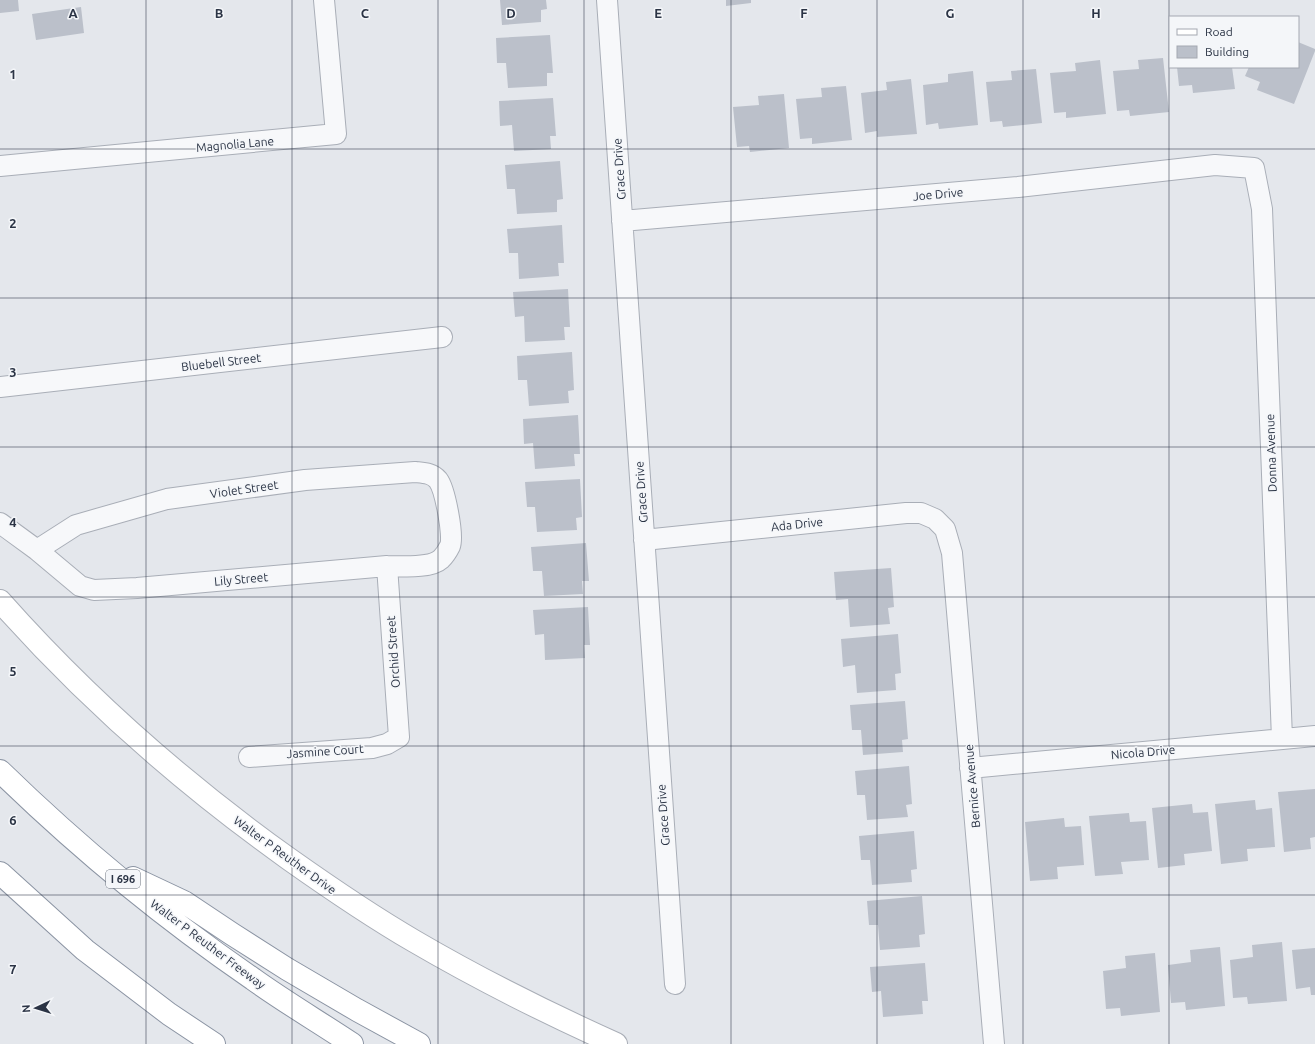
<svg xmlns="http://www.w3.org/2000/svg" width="1315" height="1044" font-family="Ubuntu,sans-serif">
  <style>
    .building { fill: #bbc0ca }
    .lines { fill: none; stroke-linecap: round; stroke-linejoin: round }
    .minor-casing { stroke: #a9aeb7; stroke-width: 22 }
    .secondary-casing { stroke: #a9aeb7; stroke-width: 24 }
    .motorway-casing { stroke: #8b94a3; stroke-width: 24 }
    .minor { stroke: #f7f8fa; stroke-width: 20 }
    .secondary { stroke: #fff; stroke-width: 22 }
    .motorway { stroke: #fff; stroke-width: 22 }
    .grid { fill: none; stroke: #2b3445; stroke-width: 1; stroke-opacity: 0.55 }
    .labels { text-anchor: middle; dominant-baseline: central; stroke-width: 3; stroke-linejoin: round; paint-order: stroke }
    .shield { fill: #f4f6f9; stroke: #676e7b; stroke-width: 1 }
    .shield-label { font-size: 11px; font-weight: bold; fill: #2b3445 }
    .street-label { font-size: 12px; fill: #2b3445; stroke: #f4f6f9 }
    .grid-label { font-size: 13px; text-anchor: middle; font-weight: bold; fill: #2b3445; stroke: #f4f6f9; stroke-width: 3; stroke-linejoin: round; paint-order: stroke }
  </style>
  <rect width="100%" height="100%" fill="#e4e7ec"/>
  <!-- building -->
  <path class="building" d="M0 0H18L19 11 0 13Z
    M500 0H546L547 9 541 10V22L502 25Z
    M726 0H751V3L726 6Z
    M81 7 84 33 36 40 32 14Z
    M550 35 553 73H547V86L508 88 506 63H497L496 38Z
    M1298 42 1315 49V51L1294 104 1257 90 1260 82 1245 76 1249 67H1298Z
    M1163 58 1169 112 1130 116 1129 110 1117 111 1113 71 1139 69 1138 60Z
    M1100 60 1106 114 1066 118V112L1054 113 1050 73 1076 71 1075 63Z
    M1177 67H1232L1235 89 1193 93 1192 85 1179 86Z
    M1036 69 1042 123 1003 127 1002 121 990 122 986 82 1012 80 1011 71Z
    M973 71 978 125 939 129 938 123 926 125 923 85 948 82V74Z
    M911 79 917 134 877 137V131L865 133 861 93 887 90 886 82Z
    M846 86 852 140 812 144V138L800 139 796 99 822 97 821 88Z
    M784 94 789 148 750 152 749 146 737 147 733 107 759 105 758 96Z
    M553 98 556 136H550L551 149 514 151 512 125 500 126 499 101Z
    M560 161 563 199 557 200V212L517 214 515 189H507L505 165Z
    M562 225 564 263H558L559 276 519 279 518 253H509L507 229Z
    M568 289 570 327H564L565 340 525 342 524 316 515 317 513 292Z
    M572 352 574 390 568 391 569 403 529 406 527 380H518L517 356Z
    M578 415 580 454H574L575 466 535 469 533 443 524 444 523 419Z
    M580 479 582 517 576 518 577 530 537 532 535 507H527L525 482Z
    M586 543 589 581H582L583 594 544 596 542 571H533L531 547Z
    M891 568 894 607 888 608 890 624 850 627 848 599 836 600 834 572Z
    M588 607 590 645H584L585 658 545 660 544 634 535 635 533 610Z
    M898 634 901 673 895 674 896 690 857 693 855 665 843 667 841 639Z
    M905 701 908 739 902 740 903 752 863 755 861 730H852L850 705Z
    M909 766 912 804 906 805 908 817 867 820 865 795H857L855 771Z
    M1315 789V837L1310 838 1311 849 1284 852 1278 792Z
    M1255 800 1256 810 1272 808 1275 847 1247 849 1248 861 1221 864 1215 804Z
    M1192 804 1193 813 1208 812 1212 851 1184 854 1185 865 1158 868 1152 808Z
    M1129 813 1130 822 1146 821 1149 860 1121 862 1123 874 1095 876 1089 816Z
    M1064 818 1065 827 1081 826 1084 865 1057 867 1058 879 1030 881 1025 822Z
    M914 831 917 869 911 870 912 882 872 885 870 860H861L859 836Z
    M922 896 925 934 919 935 920 947 880 950 878 925H869L867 901Z
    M1282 942 1287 1001 1248 1004 1247 997 1233 998 1230 960 1253 957 1252 945Z
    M1220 947 1225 1006 1186 1010 1185 1002 1171 1003 1168 965 1191 962 1190 950Z
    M1315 948V995H1311L1310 987 1296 989 1292 950Z
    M1155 953 1160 1012 1121 1016 1120 1008 1106 1009 1103 971 1126 968 1125 956Z
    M925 963 928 1001H922L923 1014 883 1017 881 991 872 992 870 967Z"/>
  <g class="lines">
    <!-- minor casing -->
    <g class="minor-casing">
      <path id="minor" d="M607 0 675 984
        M0 166 336 134 324 0
        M622 221 1018 187 1215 165 1254 168 1262 209 1282 739
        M0 387 442 337
        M0 523 37 550 80 586 94 590 137 588 387 566C401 566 430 569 441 559 444 556 448 550 450 546 454 536 445 489 438 480 432 473 424 473 415 472L305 480 167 499 76 525 37 550
        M644 540 906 513H921L935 519 945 529 952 553 994 1044
        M249 757 372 748 387 744 399 737 387 566
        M970 768 1315 736"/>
    </g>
    <!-- secondary casing -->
    <g class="secondary-casing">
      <path id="secondary" d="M0 601C86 698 184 784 289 859 330 888 371 916 414 941 479 979 547 1013 616 1044"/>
    </g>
    <!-- motorway casing -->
    <g class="motorway-casing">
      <path id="motorway" d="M0 771C77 846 164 918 253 979 285 1002 319 1022 352 1044
        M0 873 85 950 169 1014 214 1044
        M133 878 184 902 232 934 287 969 357 1010 419 1044"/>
    </g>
    <!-- minor -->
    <use href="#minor" class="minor"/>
    <!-- secondary -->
    <use href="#secondary" class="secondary"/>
    <!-- motorway -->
    <use href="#motorway" class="motorway"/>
  </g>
  <!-- grid -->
  <path class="grid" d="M146 0V1044M292 0V1044M438 0V1044M584 0V1044M731 0V1044M877 0V1044M1023 0V1044M1169 0V1044M0 149H1315M0 298H1315M0 447H1315M0 597H1315M0 746H1315M0 895H1315"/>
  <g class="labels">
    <!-- shield labels -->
    <rect class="shield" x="106" y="870" width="34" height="18" rx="3"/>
    <g class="shield-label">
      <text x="123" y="879">I 696</text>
    </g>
    <!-- street labels -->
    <g class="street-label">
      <text transform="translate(235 144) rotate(-5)">Magnolia Lane</text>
      <text transform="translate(619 169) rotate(-94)">Grace Drive</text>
      <text transform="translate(938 194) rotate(-5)">Joe Drive</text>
      <text transform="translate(221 362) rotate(-7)">Bluebell Street</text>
      <text transform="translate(1271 453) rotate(-92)">Donna Avenue</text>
      <text transform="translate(244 489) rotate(-8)">Violet Street</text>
      <text transform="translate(641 492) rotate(-94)">Grace Drive</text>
      <text transform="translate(797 524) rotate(-6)">Ada Drive</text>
      <text transform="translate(241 579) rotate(-5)">Lily Street</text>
      <text transform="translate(393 652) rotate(-94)">Orchid Street</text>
      <text transform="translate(325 751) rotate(-4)">Jasmine Court</text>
      <text transform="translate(1143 752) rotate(-5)">Nicola Drive</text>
      <text transform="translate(972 786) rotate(-95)">Bernice Avenue</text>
      <text transform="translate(663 815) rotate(-94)">Grace Drive</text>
      <text transform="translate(285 855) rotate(36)">Walter P Reuther Drive</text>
      <text transform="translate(208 944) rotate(37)">Walter P Reuther Freeway</text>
    </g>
  </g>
  <g class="grid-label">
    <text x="73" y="18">A</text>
    <text x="219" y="18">B</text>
    <text x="365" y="18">C</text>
    <text x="511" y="18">D</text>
    <text x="658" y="18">E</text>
    <text x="804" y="18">F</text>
    <text x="950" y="18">G</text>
    <text x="1096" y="18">H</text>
    <text x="13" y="79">1</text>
    <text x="13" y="228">2</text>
    <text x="13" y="377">3</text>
    <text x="13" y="527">4</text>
    <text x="13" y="676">5</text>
    <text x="13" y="825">6</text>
    <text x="13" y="974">7</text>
  </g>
  <!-- legend -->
  <rect x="1169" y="16" width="130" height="52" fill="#f4f6f9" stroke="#a4a8b1"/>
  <rect x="1177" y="29" width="20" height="6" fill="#ffffff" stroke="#a4a8b1"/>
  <text x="1205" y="36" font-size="12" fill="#2b3445">Road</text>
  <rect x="1177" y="46" width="20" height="12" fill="#bbc0ca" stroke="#a4a8b1"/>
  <text x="1205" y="56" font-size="12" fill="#2b3445">Building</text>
  <!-- north arrow -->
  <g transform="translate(36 1008) rotate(266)" stroke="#f4f6f9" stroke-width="3" paint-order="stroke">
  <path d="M0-3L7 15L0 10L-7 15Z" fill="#2b3445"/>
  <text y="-6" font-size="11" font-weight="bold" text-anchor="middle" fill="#2b3445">N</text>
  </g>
</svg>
